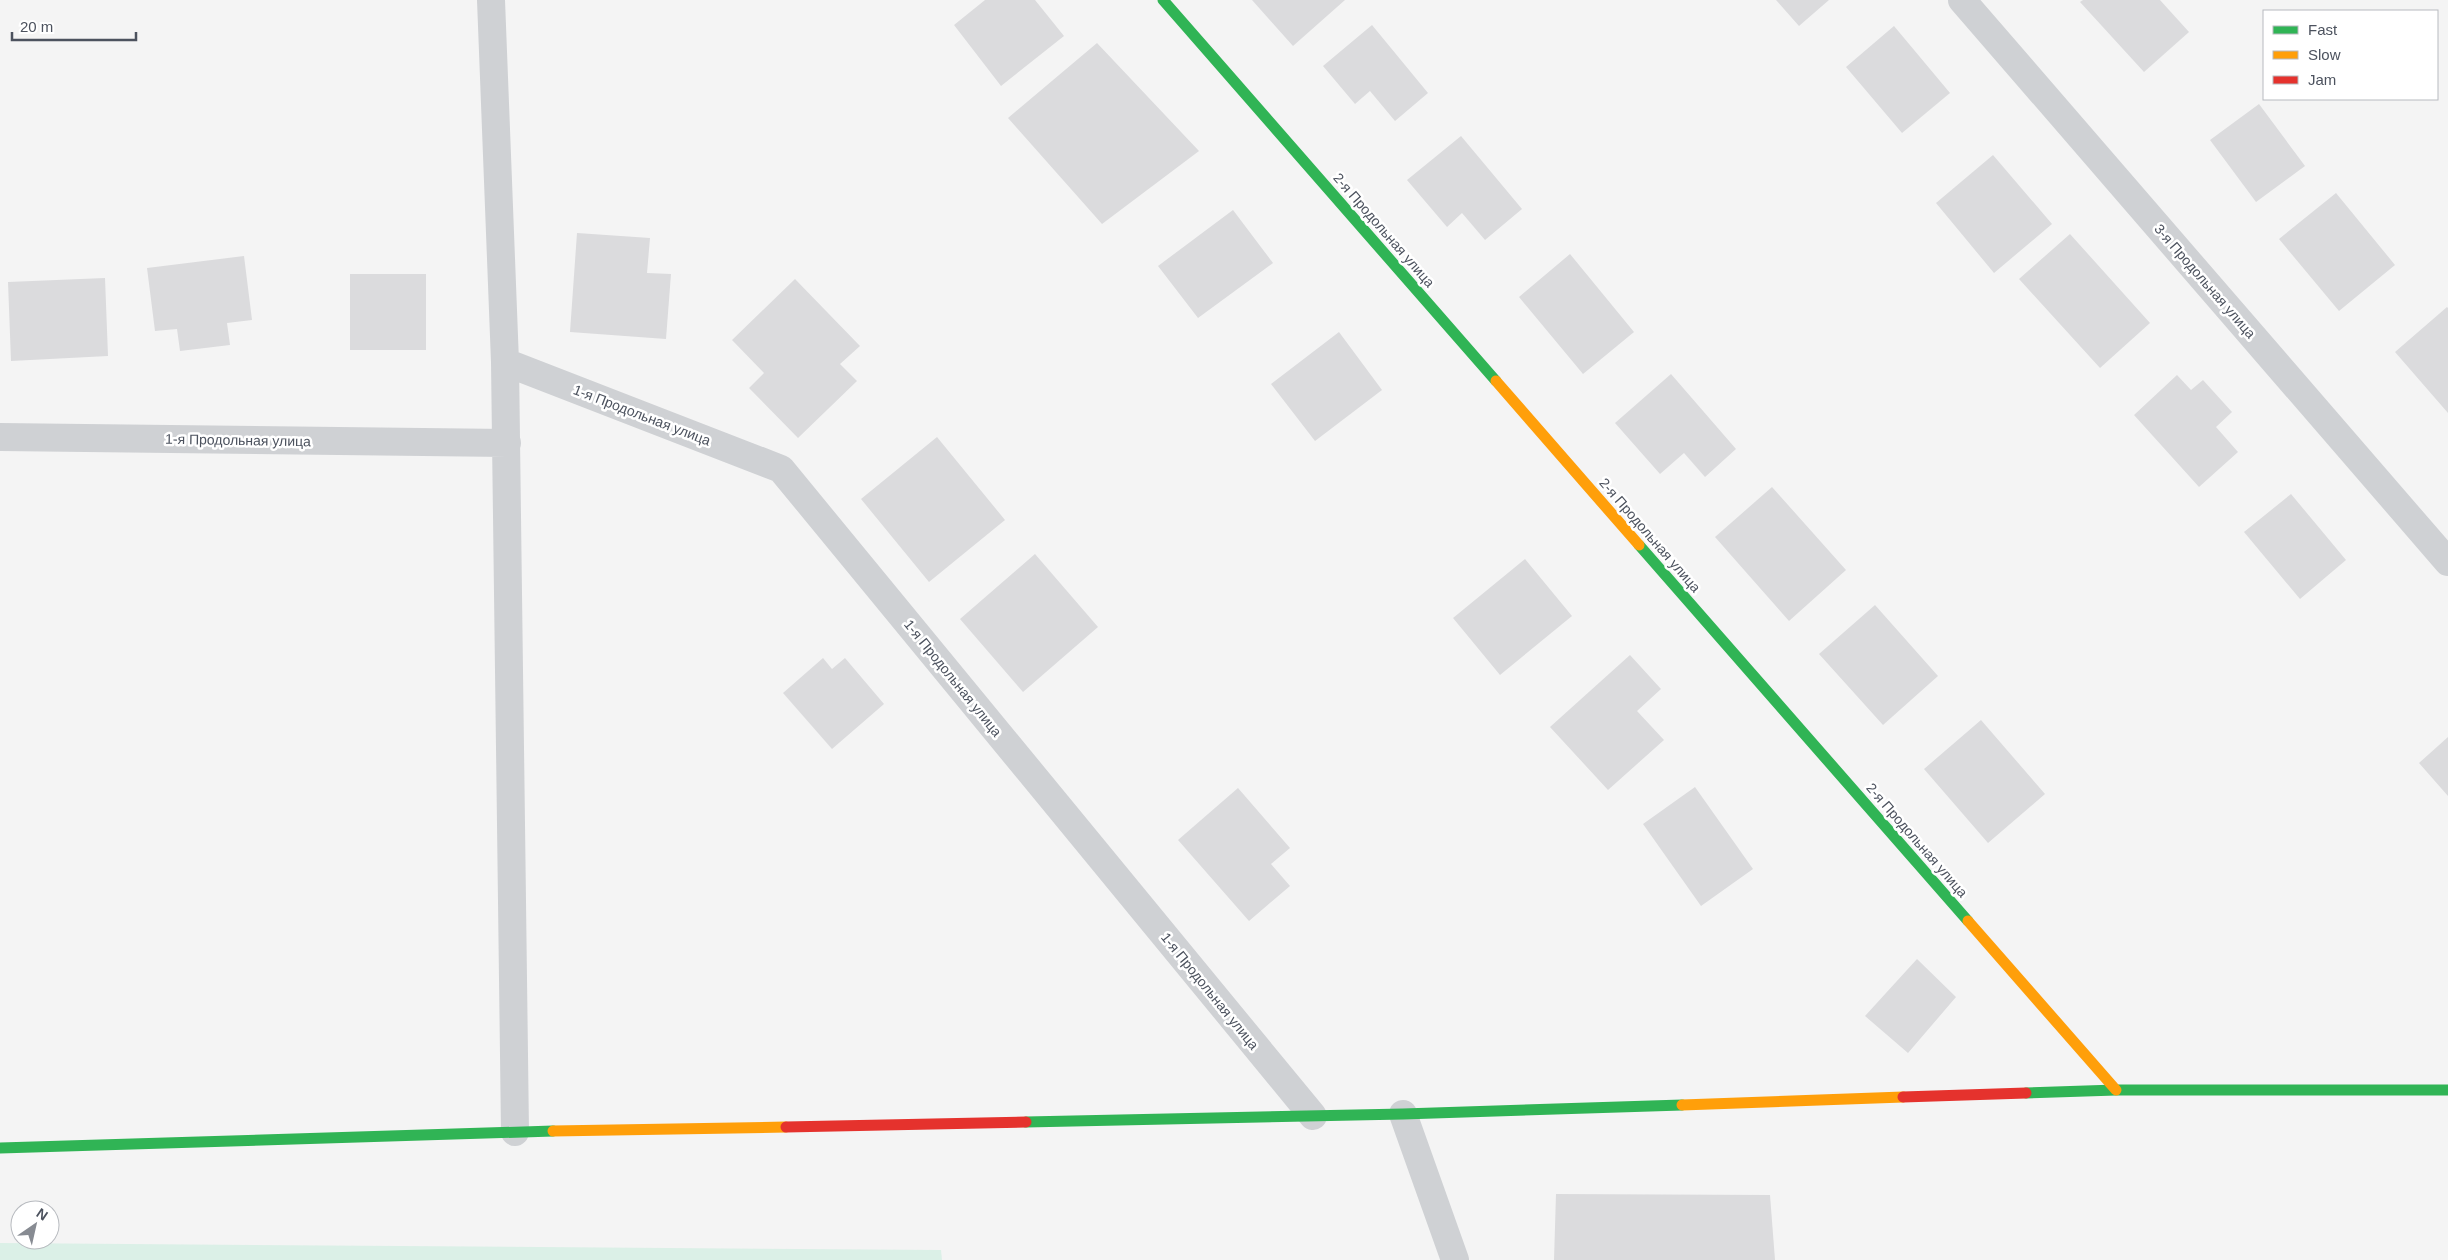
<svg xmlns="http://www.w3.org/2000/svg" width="2448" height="1260" font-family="Arial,sans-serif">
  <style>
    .green { fill: #dbf0e7 }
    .building { fill: #dbdbdd }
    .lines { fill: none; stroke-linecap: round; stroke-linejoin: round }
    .street { stroke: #cfd1d4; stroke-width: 28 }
    .fast { stroke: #30b455; stroke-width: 11 }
    .slow { stroke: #ff9f0a; stroke-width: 11 }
    .jam { stroke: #e5322d; stroke-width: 11 }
    .labels { text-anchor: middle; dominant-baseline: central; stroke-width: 5; stroke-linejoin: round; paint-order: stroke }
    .street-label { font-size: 14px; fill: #4c525e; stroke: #fff }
  </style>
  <rect width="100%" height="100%" fill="#f4f4f4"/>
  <!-- green -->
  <path class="green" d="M0 1243 941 1250 942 1260H0Z"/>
  <!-- building -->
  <path class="building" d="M985 0H1035L1064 36 1001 86 954 25Z
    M1252 0H1345L1293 46Z
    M1776 0H1829L1799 26Z
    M2083 0H2160L2189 32 2144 72 2080 2Z
    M1372 25 1428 93 1395 121 1370 91 1355 104 1323 66Z
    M1894 26 1950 93 1902 133 1846 67Z
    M1097 43 1199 151 1102 224 1008 118Z
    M2259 104 2305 166 2256 202 2210 140Z
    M1461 136 1522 209 1485 240 1462 213 1447 227 1407 180Z
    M1993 155 2052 224 1994 273 1936 203Z
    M2336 193 2395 265 2339 311 2279 239Z
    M1233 210 1273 263 1198 318 1158 266Z
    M577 233 650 238 647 273 671 274 666 339 570 332Z
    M2070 234 2150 323 2100 368 2019 279Z
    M1570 254 1634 332 1583 374 1519 297Z
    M244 256 252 320 227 323 230 345 180 351 177 329 155 331 147 268Z
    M350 274H426V350H350Z
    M105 278 108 356 11 361 8 282Z
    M795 279 860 346 840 364 857 381 798 438 749 388 764 373 732 340Z
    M2447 307 2448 308V413L2395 352Z
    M1339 332 1382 390 1315 441 1271 384Z
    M1671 374 1736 449 1705 477 1684 453 1660 474 1615 423Z
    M2177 375 2191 390 2203 380 2232 412 2216 427 2238 452 2199 487 2134 415Z
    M937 437 1005 520 929 582 861 499Z
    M1772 487 1846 570 1789 621 1715 537Z
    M2291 494 2346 560 2300 599 2244 532Z
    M1035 554 1098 627 1023 692 960 619Z
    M1525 559 1572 616 1500 675 1453 618Z
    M1875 605 1938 676 1883 725 1819 654Z
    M1630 655 1661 689 1637 711 1664 740 1608 790 1550 727Z
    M823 658 832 669 845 658 884 704 832 749 783 693Z
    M1981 720 2045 794 1988 843 1924 769Z
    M2448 737V796L2419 763Z
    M1695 787 1753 869 1701 906 1643 824Z
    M1238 788 1290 848 1271 864 1290 886 1249 921 1178 840Z
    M1917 959 1956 997 1908 1053 1865 1016Z
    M1556 1194 1770 1195 1775 1260H1554Z"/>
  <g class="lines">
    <!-- street -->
    <path class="street" d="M491 0 505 362 515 1132
      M1962 0 2448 562
      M505 362 781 469 1313 1116
      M0 437 507 443
      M1403 1114 1455 1260"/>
    <!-- fast -->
    <path class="fast" d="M1163 0 1496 381
      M1639 545 1968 921
      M2026 1093 2116 1090H2448
      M1026 1122 1403 1114 1682 1105
      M0 1148 553 1131"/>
    <!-- slow -->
    <path class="slow" d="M1496 381 1639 545
      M1968 921 2116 1090
      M1682 1105 1903 1097
      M553 1131 786 1127"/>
    <!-- jam -->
    <path class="jam" d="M1903 1097 2026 1093
      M786 1127 1026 1122"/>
  </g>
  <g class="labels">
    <!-- street labels -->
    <g class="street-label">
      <text transform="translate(1384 230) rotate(49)">2-я Продольная улица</text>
      <text transform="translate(2205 281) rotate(49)">3-я Продольная улица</text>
      <text transform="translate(642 415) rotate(21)">1-я Продольная улица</text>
      <text transform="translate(238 440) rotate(1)">1-я Продольная улица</text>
      <text transform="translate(1650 535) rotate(49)">2-я Продольная улица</text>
      <text transform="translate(953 678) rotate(51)">1-я Продольная улица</text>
      <text transform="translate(1917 840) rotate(49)">2-я Продольная улица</text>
      <text transform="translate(1210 991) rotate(51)">1-я Продольная улица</text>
    </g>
  </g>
  <!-- legend -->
  <rect x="2263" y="10" width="175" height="90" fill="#ffffff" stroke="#b7babf"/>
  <rect x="2273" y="26" width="25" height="8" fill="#30b455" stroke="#b7babf"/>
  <text x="2308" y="35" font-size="15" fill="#4c525e">Fast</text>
  <rect x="2273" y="51" width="25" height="8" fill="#ff9f0a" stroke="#b7babf"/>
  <text x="2308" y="60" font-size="15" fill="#4c525e">Slow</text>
  <rect x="2273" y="76" width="25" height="8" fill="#e5322d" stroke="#b7babf"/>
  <text x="2308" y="85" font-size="15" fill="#4c525e">Jam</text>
  <!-- north arrow -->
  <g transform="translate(35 1225) rotate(34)"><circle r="24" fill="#ffffff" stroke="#b7babf"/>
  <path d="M0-4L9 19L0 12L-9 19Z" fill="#878b92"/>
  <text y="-8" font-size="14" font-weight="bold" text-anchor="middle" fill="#4c525e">N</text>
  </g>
  <!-- scale -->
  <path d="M12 32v8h124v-8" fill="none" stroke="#4c525e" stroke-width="2.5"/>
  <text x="20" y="32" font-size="15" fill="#4c525e" stroke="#ffffff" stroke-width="4" paint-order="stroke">20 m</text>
</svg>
